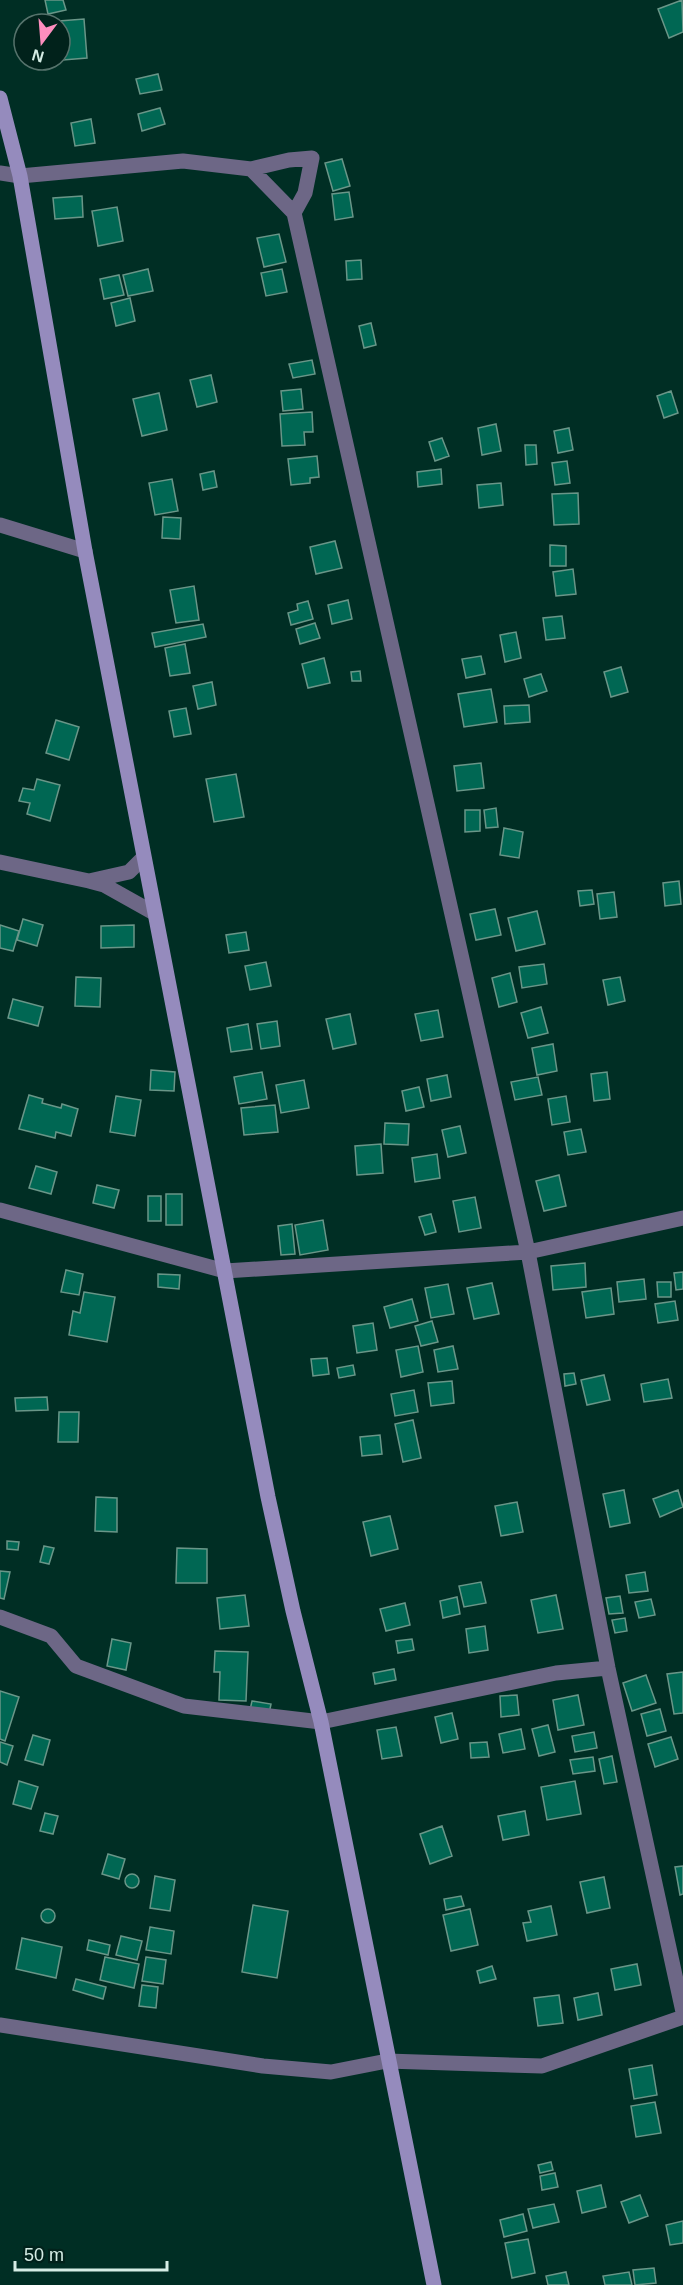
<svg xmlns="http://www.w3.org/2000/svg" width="683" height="2285" font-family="Helvetica,sans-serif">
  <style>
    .building { fill: #006753; stroke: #699688; stroke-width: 1.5 }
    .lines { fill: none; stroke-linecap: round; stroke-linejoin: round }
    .street { stroke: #6d6786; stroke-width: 15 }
    .secondary { stroke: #958bbd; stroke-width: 15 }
  </style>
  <rect width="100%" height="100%" fill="#002e24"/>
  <!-- building -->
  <path class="building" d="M45 0H63L66 10 48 14Z
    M682 0 683 32 669 38 658 9Z
    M84 19 87 58 63 60 59 21Z
    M158 74 162 90 140 94 136 79Z
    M160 108 165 124 142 131 138 114Z
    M91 119 95 143 75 146 71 123Z
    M342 159 350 186 333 191 325 163Z
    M349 192 353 217 335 220 332 194Z
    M82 196 83 217 55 219 53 198Z
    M117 207 123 241 98 246 92 211Z
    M279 234 286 262 264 267 257 238Z
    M361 260 362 279 347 280 346 261Z
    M148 269 153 291 128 296 123 275Z
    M282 269 287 292 266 296 261 273Z
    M119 275 124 295 104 299 100 279Z
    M130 298 135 321 116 326 111 303Z
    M371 323 376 345 364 348 359 326Z
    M312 360 315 374 293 378 289 364Z
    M211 375 217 402 197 407 190 380Z
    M301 389 303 409 283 411 281 391Z
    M671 391 678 413 664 418 657 396Z
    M159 393 167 430 142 436 133 399Z
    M312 412 313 432H304L305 445 282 446 280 414Z
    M496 424 501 451 482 455 478 428Z
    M569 428 573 450 558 453 554 431Z
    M442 438 449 456 435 461 429 442Z
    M525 445H536L537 464 526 465Z
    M317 456 319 477 310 478V483L291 485 288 459Z
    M567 461 570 483 555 485 552 463Z
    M441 469 442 484 418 487 417 472Z
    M214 471 217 487 203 490 200 474Z
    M172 479 178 511 155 515 149 483Z
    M501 483 503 505 479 508 477 485Z
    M578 493 579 524 554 525 552 494Z
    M163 517 181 518 180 539 162 538Z
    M335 541 342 568 316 574 310 547Z
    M550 545 566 546V566H550Z
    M573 569 576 594 556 596 553 572Z
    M194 586 199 620 176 623 170 590Z
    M348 600 352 619 332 624 328 605Z
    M308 601 313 619 291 625 288 613 298 610 297 604Z
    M562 616 565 638 546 640 543 618Z
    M315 623 320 638 300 644 296 629Z
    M203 624 206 637 155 647 152 633Z
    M516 632 521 658 505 662 500 635Z
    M185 644 190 673 170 676 165 648Z
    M481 656 485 674 466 678 462 659Z
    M324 658 330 683 308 688 302 664Z
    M621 667 628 692 611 697 604 672Z
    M360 671 361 681H352L351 672Z
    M541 674 547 691 529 697 524 679Z
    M212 682 216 705 198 709 193 686Z
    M491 689 497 722 464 727 458 694Z
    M529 705 530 722 505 724 504 706Z
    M186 708 191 734 174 737 169 711Z
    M56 720 79 727 69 760 46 753Z
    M481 763 484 788 457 791 454 766Z
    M236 774 244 817 214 822 206 779Z
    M37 779 60 785 50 821 27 814 30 803 19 801 23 788 34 790Z
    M496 808 498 827 486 828 484 810Z
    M465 810H480V831L465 832Z
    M504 828 523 832 519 858 500 855Z
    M679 881 681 904 665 906 663 883Z
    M592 890 594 904 580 906 578 891Z
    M614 892 617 917 600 919 597 894Z
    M495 909 501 935 476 940 470 914Z
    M537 911 545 944 516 951 508 918Z
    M23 919 43 925 37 946 17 940Z
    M0 925 19 931 13 951 0 948Z
    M134 925V947L101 948V926Z
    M246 932 249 950 229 953 226 935Z
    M266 962 271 986 250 990 245 966Z
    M544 964 547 984 522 988 519 967Z
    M510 973 517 1002 499 1007 492 978Z
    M76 977 101 978 100 1007 75 1006Z
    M620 977 625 1001 608 1005 603 980Z
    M13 999 43 1007 38 1026 8 1018Z
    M541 1007 548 1033 528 1038 521 1013Z
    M438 1010 443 1037 421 1041 415 1014Z
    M350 1014 356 1044 333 1049 326 1019Z
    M277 1021 280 1046 261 1049 257 1024Z
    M248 1024 252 1049 231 1052 227 1028Z
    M553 1044 557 1071 537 1075 532 1048Z
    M151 1070 175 1072 174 1091 150 1090Z
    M262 1072 267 1099 239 1104 234 1077Z
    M607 1072 610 1099 594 1101 591 1074Z
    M447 1075 451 1097 431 1101 427 1079Z
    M538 1077 542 1095 515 1100 511 1082Z
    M304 1080 309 1108 281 1113 276 1085Z
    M419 1087 424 1107 406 1111 402 1091Z
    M29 1095 43 1099 42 1103 61 1108 62 1104 78 1109 71 1136 56 1132 55 1138 19 1129Z
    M116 1096 141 1100 135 1136 110 1132Z
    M566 1096 570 1122 552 1125 548 1099Z
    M275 1105 278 1132 244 1135 241 1108Z
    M385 1123 409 1124 408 1145 384 1144Z
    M460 1126 466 1153 448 1157 442 1130Z
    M581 1129 586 1152 568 1155 564 1132Z
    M381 1144 383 1173 357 1175 355 1146Z
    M437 1154 440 1178 415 1182 412 1158Z
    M36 1166 57 1172 51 1194 29 1188Z
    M559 1175 566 1206 544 1211 536 1181Z
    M97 1185 119 1190 114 1208 93 1203Z
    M166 1194H182V1225H166Z
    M148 1196H161V1221H148Z
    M475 1197 481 1228 459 1232 453 1201Z
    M431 1214 436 1232 425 1235 419 1217Z
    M323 1220 328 1250 300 1255 295 1225Z
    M292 1224 295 1254 281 1255 278 1226Z
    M585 1263 586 1287 553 1290 551 1266Z
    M66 1270 83 1274 79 1295 61 1292Z
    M683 1272V1289L676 1290 674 1273Z
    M158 1274 180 1275 179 1289 158 1287Z
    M644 1279 646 1299 619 1302 617 1282Z
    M657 1282H671V1297H658Z
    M492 1283 499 1314 474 1319 467 1288Z
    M448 1284 454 1314 431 1318 425 1288Z
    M611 1288 614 1314 586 1318 582 1292Z
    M84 1292 115 1297 107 1342 69 1335 73 1311 80 1313Z
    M412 1299 418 1321 390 1328 384 1307Z
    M675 1301 678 1320 658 1323 655 1304Z
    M432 1321 438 1342 421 1346 415 1326Z
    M373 1323 377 1350 357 1353 353 1326Z
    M418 1346 423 1372 401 1377 396 1350Z
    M453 1346 458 1369 438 1372 434 1350Z
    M327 1358 329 1374 313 1376 311 1359Z
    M353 1365 355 1375 339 1378 337 1368Z
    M574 1373 576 1384 565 1386 564 1374Z
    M604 1375 610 1400 587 1405 581 1380Z
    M668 1379 672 1398 644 1402 641 1384Z
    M452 1381 454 1403 431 1406 428 1383Z
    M414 1390 418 1412 395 1416 391 1394Z
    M47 1397 48 1410 16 1411 15 1398Z
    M59 1412H79L78 1442H58Z
    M413 1420 421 1458 403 1462 395 1424Z
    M380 1435 382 1454 362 1456 360 1437Z
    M624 1490 630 1523 610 1527 603 1494Z
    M678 1490 683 1507 660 1517 653 1499Z
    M96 1497 117 1498V1532L95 1531Z
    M517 1502 523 1532 501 1536 495 1506Z
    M390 1516 398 1549 371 1556 363 1522Z
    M7 1541 19 1542 18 1550 7 1549Z
    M44 1546 54 1548 49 1564 40 1562Z
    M177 1548 207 1549V1583H176Z
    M0 1571 10 1572 4 1599 0 1598Z
    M645 1572 648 1591 629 1593 626 1575Z
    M481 1582 486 1603 464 1607 459 1586Z
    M245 1595 249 1626 220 1629 217 1598Z
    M556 1595 563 1629 538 1633 531 1600Z
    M620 1596 623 1613 609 1614 606 1598Z
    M457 1597 460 1614 443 1618 440 1601Z
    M651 1599 655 1615 639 1618 635 1602Z
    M405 1603 410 1625 386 1631 380 1609Z
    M625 1618 627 1631 615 1633 612 1620Z
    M485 1626 488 1650 469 1653 466 1629Z
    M112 1639 131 1643 126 1670 107 1666Z
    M412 1639 414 1650 398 1653 396 1641Z
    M215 1651 248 1652 246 1701 219 1700 220 1672H214Z
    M394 1669 396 1680 375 1684 373 1673Z
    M683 1672V1713L674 1714 667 1674Z
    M646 1675 656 1703 632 1711 623 1683Z
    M0 1691 19 1697 5 1741 0 1739Z
    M517 1695 519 1715 501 1717 500 1696Z
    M578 1695 584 1725 558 1730 553 1700Z
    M252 1701 271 1704 269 1714 250 1710Z
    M660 1709 666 1731 647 1736 641 1714Z
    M452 1713 458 1739 441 1743 435 1717Z
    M548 1725 555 1752 539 1756 532 1729Z
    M396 1727 402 1756 382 1759 377 1730Z
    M521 1729 525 1749 503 1753 499 1734Z
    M594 1732 597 1748 575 1752 572 1736Z
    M33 1735 50 1740 43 1765 25 1760Z
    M671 1737 678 1759 655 1767 648 1744Z
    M0 1742 13 1746 7 1765 0 1762Z
    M487 1742 489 1757 471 1758 470 1743Z
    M612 1756 617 1782 604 1784 599 1759Z
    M593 1757 595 1771 573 1774 570 1760Z
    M19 1781 38 1787 31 1809 13 1804Z
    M575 1781 581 1814 547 1820 541 1787Z
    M525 1811 529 1835 503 1840 498 1816Z
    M45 1813 58 1816 53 1834 40 1831Z
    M442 1826 452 1856 430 1864 420 1834Z
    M108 1854 125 1859 119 1879 102 1874Z
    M683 1866V1894L680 1895 675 1867Z
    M125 1881a7 7 0 1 1 14 0a7 7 0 1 1-14 0Z
    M155 1876 175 1880 170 1911 150 1908Z
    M604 1877 610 1908 587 1913 580 1882Z
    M461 1896 464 1906 446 1910 444 1899Z
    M253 1905 288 1911 277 1978 242 1972Z
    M551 1906 557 1935 527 1941 523 1923 531 1922 528 1911Z
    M470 1909 478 1945 451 1951 443 1915Z
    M41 1916a7 7 0 1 1 14 0a7 7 0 1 1-14 0Z
    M150 1927 174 1931 171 1954 146 1950Z
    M121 1936 142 1941 137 1960 116 1955Z
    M22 1938 62 1947 56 1978 16 1969Z
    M89 1940 110 1945 108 1955 87 1950Z
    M105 1957 139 1964 134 1988 100 1980Z
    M146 1957 166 1960 163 1984 142 1981Z
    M637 1964 641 1985 615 1990 611 1969Z
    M492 1966 496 1979 480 1983 477 1971Z
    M76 1979 106 1987 103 1999 73 1990Z
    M142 1985 158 1987 156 2008 139 2006Z
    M598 1993 602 2015 578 2020 574 1998Z
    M559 1995 563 2023 538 2026 534 1998Z
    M652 2065 657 2095 634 2099 629 2069Z
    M655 2102 661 2133 636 2137 631 2106Z
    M551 2162 553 2170 540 2173 538 2165Z
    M555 2173 558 2187 542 2190 540 2176Z
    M601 2185 606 2207 582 2213 577 2191Z
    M640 2195 648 2216 629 2223 621 2202Z
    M554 2204 559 2222 533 2228 528 2209Z
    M523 2214 527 2231 504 2237 500 2220Z
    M683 2221V2243L670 2245 666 2225Z
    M528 2239 535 2273 512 2278 505 2243Z
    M654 2268 656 2283 635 2285 633 2270Z
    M566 2272 569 2285H548L546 2276Z
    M629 2272 632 2285H605L603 2276Z"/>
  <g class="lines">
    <!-- street -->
    <path class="street" d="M251 169 289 160 312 158 305 193 294 213
      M0 173 20 176 183 161 251 169 294 213 528 1252 608 1668 683 2012
      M0 525 85 551
      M0 862 89 881 129 872 143 858
      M89 881 104 885 154 913
      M0 1210 225 1271 528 1252 683 1218
      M0 1617 51 1636 76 1666 184 1706 321 1722 556 1673 608 1668
      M0 2025 263 2066 331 2072 387 2061 542 2066 683 2017"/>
    <!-- secondary -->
    <path class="secondary" d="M0 98 20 176 85 551 268 1497 293 1611 321 1722 434 2285"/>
  </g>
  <!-- north arrow -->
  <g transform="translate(42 42) rotate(196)"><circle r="28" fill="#01221b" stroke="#56736c" stroke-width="1.5"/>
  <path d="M0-4.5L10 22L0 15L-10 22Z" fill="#fd8ebe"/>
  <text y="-9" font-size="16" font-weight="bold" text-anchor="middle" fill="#d5ede5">N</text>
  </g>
  <!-- scale -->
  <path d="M15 2261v9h152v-9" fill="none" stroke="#d5ede5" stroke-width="3"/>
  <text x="24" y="2261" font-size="18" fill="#d5ede5" stroke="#01221b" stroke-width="4.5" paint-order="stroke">50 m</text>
</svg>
